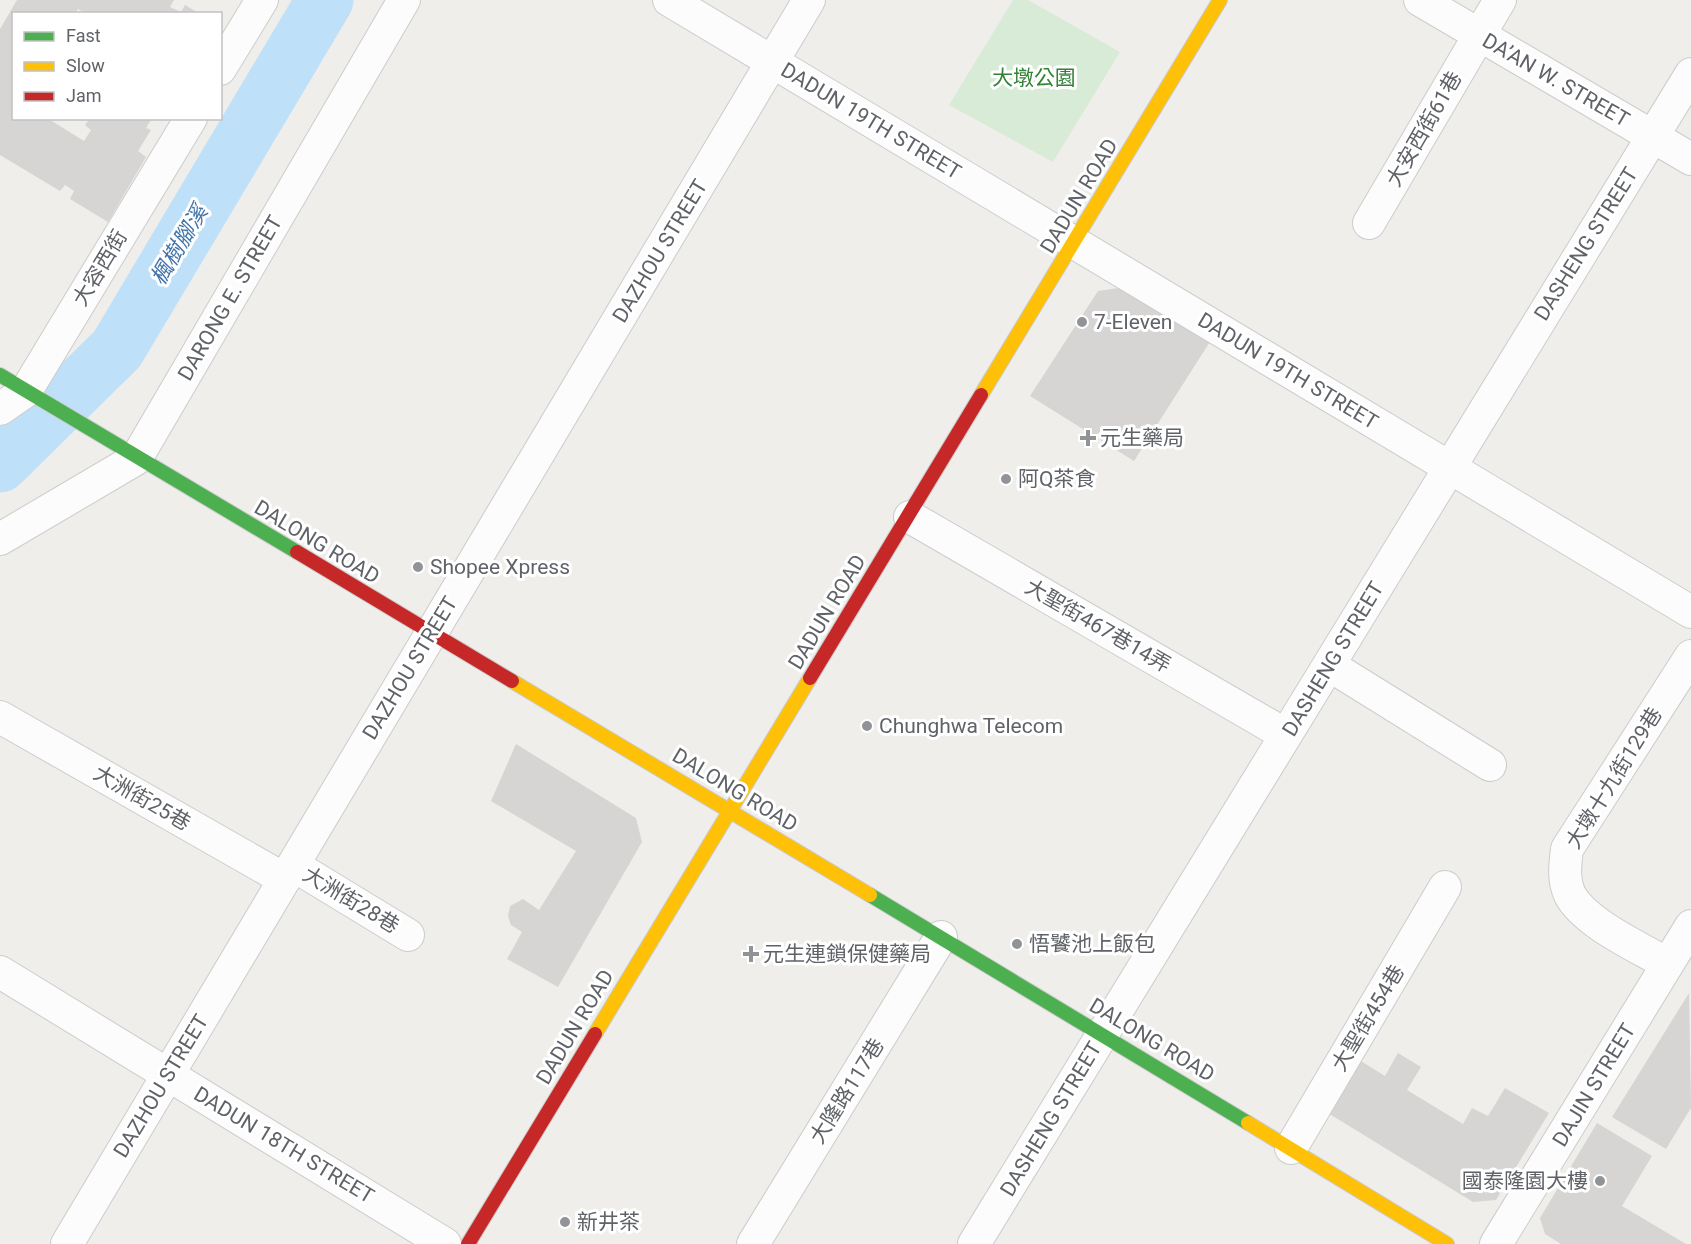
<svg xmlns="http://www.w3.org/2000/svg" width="1691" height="1244" font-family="Roboto,'Noto Sans TC',sans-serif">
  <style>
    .green { fill: #d8ebd6 }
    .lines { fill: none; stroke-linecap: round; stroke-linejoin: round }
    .river { stroke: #bfe0f9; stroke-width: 57 }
    .building { fill: #d6d5d3 }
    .street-casing { stroke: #cbcccc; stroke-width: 34 }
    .fast-casing { stroke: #cacacb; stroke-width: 16 }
    .slow-casing { stroke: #cacacb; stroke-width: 16 }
    .jam-casing { stroke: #cacacb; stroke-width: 16 }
    .street { stroke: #fdfcfc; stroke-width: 32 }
    .fast { stroke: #4caf50; stroke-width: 14 }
    .slow { stroke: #ffc107; stroke-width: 14 }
    .jam { stroke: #c62828; stroke-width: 14 }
    .poi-dot { fill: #919496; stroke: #fff; stroke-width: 2 }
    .labels { text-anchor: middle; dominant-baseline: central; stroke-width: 6; stroke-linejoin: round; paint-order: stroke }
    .park-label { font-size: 21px; fill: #348238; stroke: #fff }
    .street-label { font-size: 21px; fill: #5f6368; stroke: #fff }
    .poi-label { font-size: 21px; fill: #5f6368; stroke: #fff; text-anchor: start }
    .water-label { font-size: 22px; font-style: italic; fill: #4174aa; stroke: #fff }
  </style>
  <rect width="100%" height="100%" fill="#efeeea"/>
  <!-- green -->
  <path class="green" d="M1013 0H1028L1120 52 1053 162 949 105Z"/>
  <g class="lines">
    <!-- river -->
    <path class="river" d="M0 464 117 349 325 0"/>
  </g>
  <!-- building -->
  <path class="building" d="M17 0H174L170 7 181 12 185 5 200 14H86L78 9 75 14H14V118H47L84 141 91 130 85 125 90 118H152L146 128 151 130 138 151 146 157 108 222 70 199 74 191 65 185 60 191 0 155V29Z
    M1125 287 1213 337 1134 461 1030 396 1098 291Z
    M516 744 636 818 642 842 558 987 507 959 522 932 511 925 508 916 510 906 523 899 539 910 576 851 491 801Z
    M1689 993 1691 1108 1666 1149 1612 1117Z
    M1398 1053 1421 1067 1407 1090 1463 1124 1472 1108 1488 1116 1505 1088 1549 1113 1496 1200 1473 1202 1323 1110 1356 1058 1385 1076Z
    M1597 1123 1652 1156 1622 1206 1686 1244H1561L1545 1234 1540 1218Z"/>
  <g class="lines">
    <!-- street casing -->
    <g class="street-casing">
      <path id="street" d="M669 0 1691 612
        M1420 0 1691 159
        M220 69 262 0
        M1369 223 1500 0
        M0 409 26 391 191 118
        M910 517 1286 735
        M0 539 136 459 404 0
        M1329 665 1490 765
        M0 717 284 879
        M293 865 408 935
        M1667 964C1639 947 1586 924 1570 895 1563 880 1565 865 1567 849L1691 656
        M0 972 445 1244
        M1291 1148 1445 887
        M67 1244 809 0
        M753 1244 941 937
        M974 1244 1691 74
        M1496 1244 1691 926"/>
    </g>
    <!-- fast casing -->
    <g class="fast-casing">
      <path id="fast" d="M0 375 297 552
        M870 895 1248 1123"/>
    </g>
    <!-- slow casing -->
    <g class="slow-casing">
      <path id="slow" d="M981 395 1220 0
        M512 681 870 895
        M595 1034 810 678
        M1248 1123 1447 1244"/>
    </g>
    <!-- jam casing -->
    <g class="jam-casing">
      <path id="jam" d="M297 552 512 681
        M810 678 981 395
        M468 1244 595 1034"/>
    </g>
    <!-- street -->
    <use href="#street" class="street"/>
    <!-- fast -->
    <use href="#fast" class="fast"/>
    <!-- slow -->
    <use href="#slow" class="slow"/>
    <!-- jam -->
    <use href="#jam" class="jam"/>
  </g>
  <!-- markers -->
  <g class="poi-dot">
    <circle cx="1082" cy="322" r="6"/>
    <path d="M1085 429h6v6h6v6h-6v6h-6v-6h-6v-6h6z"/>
    <circle cx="1006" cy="479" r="6"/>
    <circle cx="418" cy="567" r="6"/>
    <circle cx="867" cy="726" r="6"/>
    <circle cx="1017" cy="944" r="6"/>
    <path d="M748 945h6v6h6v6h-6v6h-6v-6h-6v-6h6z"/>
    <circle cx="1600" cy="1181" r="6"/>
    <circle cx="565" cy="1222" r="6"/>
  </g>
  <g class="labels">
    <!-- park labels -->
    <g class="park-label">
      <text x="1034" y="78">大墩公園</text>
    </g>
    <!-- street labels -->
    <g class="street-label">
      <text transform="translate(1556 80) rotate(30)">DA’AN W. STREET</text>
      <text transform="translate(871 121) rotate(31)">DADUN 19TH STREET</text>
      <text transform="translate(1424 129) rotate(-60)">大安西街61巷</text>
      <text transform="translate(1079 196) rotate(-59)">DADUN ROAD</text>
      <text transform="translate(1586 244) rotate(-58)">DASHENG STREET</text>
      <text transform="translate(660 251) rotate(-59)">DAZHOU STREET</text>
      <text transform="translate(100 268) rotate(-59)">大容西街</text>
      <text transform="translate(230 298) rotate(-60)">DARONG E. STREET</text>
      <text transform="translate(1288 371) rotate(31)">DADUN 19TH STREET</text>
      <text transform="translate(317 542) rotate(31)">DALONG ROAD</text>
      <text transform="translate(827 612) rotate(-59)">DADUN ROAD</text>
      <text transform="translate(1098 626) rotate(30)">大聖街467巷14弄</text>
      <text transform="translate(1333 659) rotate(-59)">DASHENG STREET</text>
      <text transform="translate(410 668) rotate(-59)">DAZHOU STREET</text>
      <text transform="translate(1614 778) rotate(-58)">大墩十九街129巷</text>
      <text transform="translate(735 790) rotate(31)">DALONG ROAD</text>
      <text transform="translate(142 798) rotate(30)">大洲街25巷</text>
      <text transform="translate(351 900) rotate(31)">大洲街28巷</text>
      <text transform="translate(1368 1018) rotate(-59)">大聖街454巷</text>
      <text transform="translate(575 1027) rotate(-59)">DADUN ROAD</text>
      <text transform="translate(1152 1040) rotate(31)">DALONG ROAD</text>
      <text transform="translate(1594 1085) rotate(-59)">DAJIN STREET</text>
      <text transform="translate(161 1086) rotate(-59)">DAZHOU STREET</text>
      <text transform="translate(847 1091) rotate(-58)">大隆路117巷</text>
      <text transform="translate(1051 1119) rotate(-59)">DASHENG STREET</text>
      <text transform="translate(284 1145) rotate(31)">DADUN 18TH STREET</text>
    </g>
    <!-- poi labels -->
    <g class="poi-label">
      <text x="1094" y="322">7-Eleven</text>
      <text x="1100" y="438">元生藥局</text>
      <text x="1018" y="479">阿Q茶食</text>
      <text x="430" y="567">Shopee Xpress</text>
      <text x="879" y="726">Chunghwa Telecom</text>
      <text x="1029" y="944">悟饕池上飯包</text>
      <text x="763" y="954">元生連鎖保健藥局</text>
      <text x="1588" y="1181" text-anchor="end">國泰隆園大樓</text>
      <text x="577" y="1222">新井茶</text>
    </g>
    <!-- water labels -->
    <g class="water-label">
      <text transform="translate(179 245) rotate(-59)">楓樹腳溪</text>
    </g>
  </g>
  <!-- legend -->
  <rect x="12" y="12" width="210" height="108" fill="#ffffff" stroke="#bfc1c3" stroke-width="1.5"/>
  <rect x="24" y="32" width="30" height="9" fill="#4caf50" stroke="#bfc1c3" stroke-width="1.5"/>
  <text x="66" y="42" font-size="18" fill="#5f6368">Fast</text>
  <rect x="24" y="62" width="30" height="9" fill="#ffc107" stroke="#bfc1c3" stroke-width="1.5"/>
  <text x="66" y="72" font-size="18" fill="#5f6368">Slow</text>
  <rect x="24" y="92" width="30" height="9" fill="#c62828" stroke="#bfc1c3" stroke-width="1.5"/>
  <text x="66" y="102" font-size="18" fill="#5f6368">Jam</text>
</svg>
